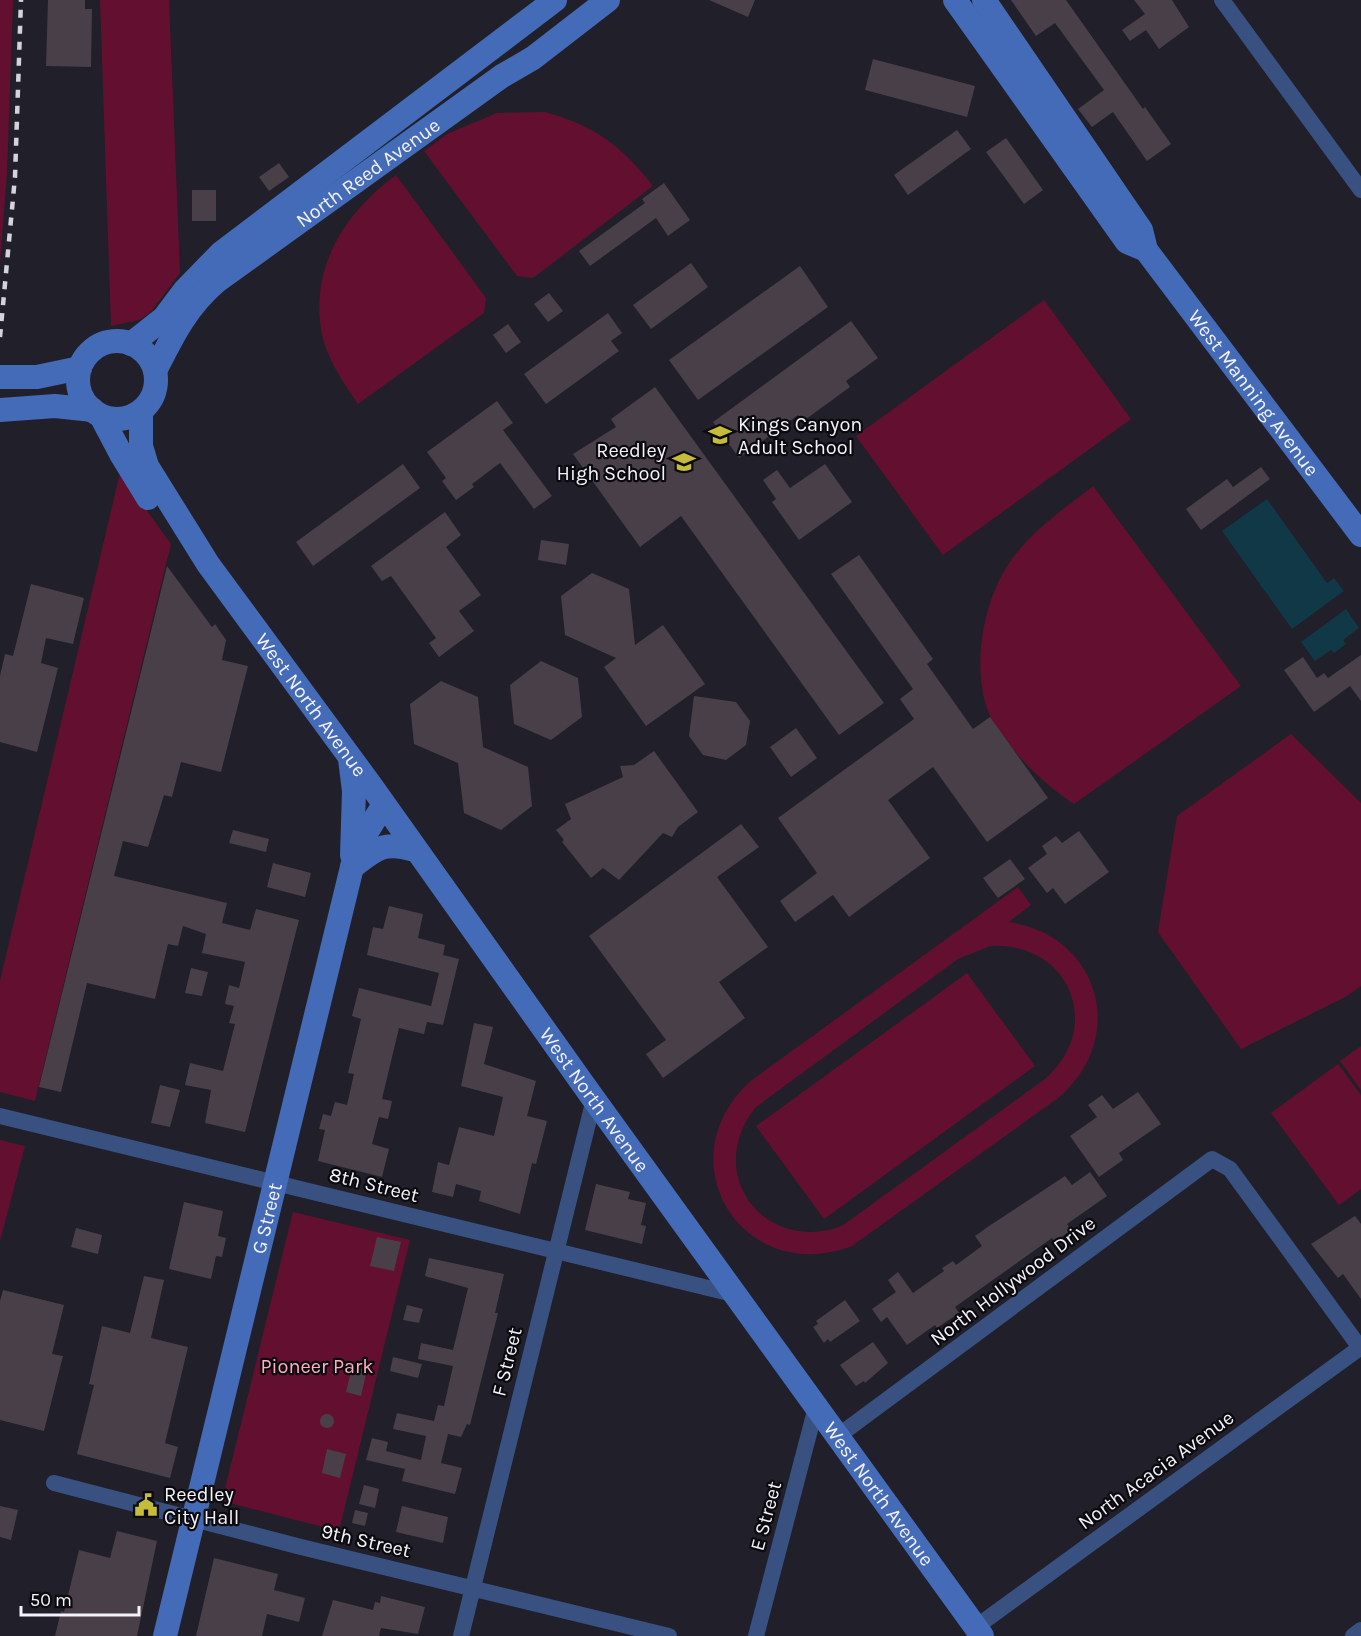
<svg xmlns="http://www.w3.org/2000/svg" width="1361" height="1636" font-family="Karla,sans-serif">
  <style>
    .green { fill: #631030; fill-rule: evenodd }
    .water { fill: #113847 }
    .building { fill: #493f48 }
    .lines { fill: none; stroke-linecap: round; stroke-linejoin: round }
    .street { stroke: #385180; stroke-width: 16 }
    .secondary { stroke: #436bb7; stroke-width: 24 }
    .rail { stroke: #d4d2da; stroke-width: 4.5; stroke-dasharray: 8 8; stroke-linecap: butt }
    .labels { text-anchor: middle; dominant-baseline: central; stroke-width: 4.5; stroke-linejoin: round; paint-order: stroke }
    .street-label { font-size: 20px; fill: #f4f2fa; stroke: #0b0a0e }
    .poi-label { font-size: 20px; fill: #f4f2fa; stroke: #0b0a0e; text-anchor: start }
    .park-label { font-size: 20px; fill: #fdafc2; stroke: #0b0a0e }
  </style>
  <rect width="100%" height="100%" fill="#211f2a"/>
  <!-- green -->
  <path class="green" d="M0 0H13L7 173 0 263Z
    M100 0H169L180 273 150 313 139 320 111 326Z
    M545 112C595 126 622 146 653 186L533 278 517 276 424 151 447 134 497 113Z
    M396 175 486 298 484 313 358 404C343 382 325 356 321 329 311 265 346 212 396 175Z
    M1044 300 1131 419 943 555 856 436Z
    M120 473 171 544 35 1101 0 1092V981Z
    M1093 486 1241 686 1074 804C1046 785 1025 766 1005 738 1000 731 993 724 990 716 970 670 983 598 1012 559 1033 530 1065 508 1093 486Z
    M1291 734 1361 803V986L1347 996 1241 1049 1158 932 1177 816Z
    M1018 887 1031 905 1009 922C1100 936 1129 1038 1058 1098L852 1246C741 1288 663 1158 752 1080ZM990 946C1069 941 1105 1027 1045 1079L842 1226C763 1255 703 1172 756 1107L958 959Z
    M967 973 1035 1066 824 1219 756 1126Z
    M1361 1046V1090L1340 1061Z
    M1338 1064 1361 1095V1189L1339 1205 1271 1113Z
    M0 1140 25 1146 0 1241Z
    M293 1212 410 1240 339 1531 222 1501Z"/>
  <!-- water -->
  <path class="water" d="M1267 499 1327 583 1334 578 1344 591 1292 629 1222 531Z
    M1346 609 1359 628 1343 640 1346 644 1334 653 1331 650 1315 661 1301 642Z"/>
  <!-- building -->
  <path class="building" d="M48 0H85V9H92L91 67 46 66Z
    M709 0H755L748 17Z
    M1011 0H1066L1143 109 1145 107 1171 144 1147 161 1113 112 1092 127 1078 109 1104 90 1055 23 1036 36Z
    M1134 0H1172L1189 27 1159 49 1146 30 1130 41 1122 30 1145 14Z
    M873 59 975 86 967 117 865 90Z
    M957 130 971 149 908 195 894 175Z
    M1006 138 1043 190 1024 204 986 152Z
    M279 163 289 177 269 191 259 177Z
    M664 183 690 220 668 236 656 218 590 266 579 251 645 203 642 199Z
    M192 190H216V221H192Z
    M691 263 708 287 651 329 633 305Z
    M800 266 828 307 698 400 669 360Z
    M549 293 563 311 548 322 534 304Z
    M608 313 622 333 611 341 619 351 546 404 524 374Z
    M851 321 878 358 846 381 850 387 802 422 798 415 739 458 713 422Z
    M508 324 521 342 506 353 493 335Z
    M655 387 884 703 839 735 681 516 640 547 573 454 616 427 611 419Z
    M497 401 513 423 503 430 552 496 534 509 500 463 472 484 474 487 456 500 442 481 446 478 427 452Z
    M403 464 420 488 313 566 296 542Z
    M825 464 852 502 799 540 772 502 776 499 763 480 777 470 790 488Z
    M1261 467 1270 479 1201 530 1186 509 1227 479 1233 487Z
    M445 512 461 535 446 547 481 595 459 611 474 631 439 657 429 643 436 638 391 576 382 581 371 566Z
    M541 540 569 544 566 565 538 560Z
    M859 555 933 659 927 664 973 729 990 717 1048 798 987 842 933 767 888 800 930 858 849 917 833 895 795 922 780 901 817 873 778 818 914 719 900 699 913 689 831 574Z
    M167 566 212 627 215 624 226 640 222 660 248 666 221 772 181 762 172 797 164 795 148 847 123 841 114 876 227 903 222 923 250 930 256 909 299 920 245 1132 205 1123 211 1090 185 1085 190 1063 223 1071 235 1024 229 1023 234 1006 225 1004 229 985 239 988 245 962 202 953 206 934 183 926 178 946 168 944 155 999 87 983 61 1092 39 1087Z
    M592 573 629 589 635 645 663 625 705 684 646 726 604 667 616 658 565 635 561 596Z
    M31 584 84 598 73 644 46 638 41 663 58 668 37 752 0 742V676L5 654 13 656Z
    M1361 655V701L1350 686 1314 712 1284 670 1303 657 1317 678 1324 673 1328 678Z
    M541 661 578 678 582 717 551 740 514 724 510 685Z
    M441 681 478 697 483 747 528 767 532 806 501 830 464 813 458 763 414 744 410 704Z
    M694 696 736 702 750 721 746 745 726 760 703 755 689 736Z
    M796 728 817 758 791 777 770 747Z
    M654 751 698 812 678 827 672 837 663 833 619 880 603 868 591 878 562 842 564 840 556 830 571 819 565 804 623 777 620 766 634 765Z
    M741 824 759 847 717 877 768 947 719 982 745 1018 663 1078 646 1054 666 1040 589 936Z
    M233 830 269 839 266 852 229 843Z
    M1079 831 1109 872 1065 904 1053 888 1047 893 1028 868 1047 854 1042 846 1056 836 1062 843Z
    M1010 859 1025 879 998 898 983 878Z
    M273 863 311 873 305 897 267 887Z
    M389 906 423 914 418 938 445 945 443 955 459 959 443 1025 427 1022 424 1034 399 1028 382 1099 392 1101 388 1119 379 1117 372 1144 389 1149 382 1177 318 1161 325 1130 319 1129 323 1114 331 1116 335 1102 347 1105 354 1074 348 1073 361 1019 352 1016 359 988 431 1006 439 973 367 955 373 927 383 929Z
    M191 968 208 972 202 996 185 993Z
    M474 1023 493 1027 484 1064 536 1081 527 1116 547 1121 536 1164 532 1163 520 1214 479 1201 481 1191 456 1184 453 1197 432 1192 438 1162 449 1165 459 1127 494 1136 503 1097 461 1086Z
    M160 1085 180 1090 170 1127 151 1123Z
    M1138 1092 1161 1124 1119 1153 1123 1160 1099 1177 1070 1136 1097 1117 1088 1105 1102 1095 1113 1109Z
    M1090 1172 1107 1196 1067 1224 1071 1230 1055 1242 1052 1238 955 1307 959 1313 937 1328 935 1325 907 1345 887 1317 881 1322 872 1309 896 1292 888 1280 898 1272 913 1293 944 1271 942 1268 953 1261 956 1265 982 1246 975 1236 989 1226 1065 1176 1072 1185Z
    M596 1184 630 1192 628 1199 646 1203 641 1225 646 1226 642 1244 585 1230Z
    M184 1202 223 1211 218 1236 226 1238 222 1257 216 1256 211 1279 169 1269Z
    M1355 1216 1361 1224V1299L1343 1274 1338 1278 1311 1244Z
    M76 1228 102 1235 98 1254 71 1247Z
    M377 1237 401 1242 394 1271 370 1266Z
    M429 1258 504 1274 495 1313H498L470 1425 467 1424 461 1437 448 1434 441 1463 462 1468 455 1494 402 1481 405 1469 366 1460 372 1438 388 1442 386 1451 421 1460 426 1436 393 1429 397 1413 434 1421 438 1405 444 1406 453 1366 418 1359 421 1343 453 1350 468 1288 425 1276Z
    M144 1276 164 1280 151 1338 188 1347 165 1443 178 1447 170 1478 77 1454 94 1385 89 1384 102 1326 130 1333Z
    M3 1290 64 1305 52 1354 63 1356 44 1431 0 1420V1301Z
    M845 1300 860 1321 830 1342 828 1339 824 1343 813 1327 818 1324 816 1321Z
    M407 1305 423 1309 419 1323 403 1320Z
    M873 1342 888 1363 865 1383 864 1381 856 1386 840 1365Z
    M393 1357 422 1364 418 1378 390 1371Z
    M352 1367 367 1370 361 1396 346 1392Z
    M320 1421a7 7 0 1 1 14 0a7 7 0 1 1-14 0Z
    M327 1449 346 1454 340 1478 322 1473Z
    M364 1485 379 1489 375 1508 359 1504Z
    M0 1506 18 1510 11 1540 0 1537Z
    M402 1506 448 1517 443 1543 396 1532Z
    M355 1510 368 1513 365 1526 352 1523Z
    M117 1531 157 1541 137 1636H55L61 1611 64 1612 79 1550 110 1558Z
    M214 1558 278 1574 274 1590 305 1598 299 1622 267 1614 262 1636H196Z
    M381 1596 425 1607 418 1634 381 1628 379 1636H322L333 1600 373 1610 375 1602 380 1603Z"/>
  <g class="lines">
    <!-- street -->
    <path class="street" d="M1222 0 1361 190
      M0 1116 737 1295
      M838 1436 1212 1159 1230 1169 1361 1349
      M54 1483 301 1547 669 1636
      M976 1627 1361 1347
      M461 1636 594 1099
      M756 1636 816 1407
      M1353 1636 1361 1630"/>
    <!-- secondary -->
    <g class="secondary">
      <path d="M955 0 1127 242 1146 250"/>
      <path id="s1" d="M984 0 1141 230 1146 250 1361 535"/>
      <circle cx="117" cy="380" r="39"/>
      <path d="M131 344 164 318 185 290 221 253 555 0"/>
      <path id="s2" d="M155 371C172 337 187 306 217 281L502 76 533 58 608 0"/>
      <path d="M0 377H37L80 368"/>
      <path d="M0 410 55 406 93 410"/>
      <path id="s3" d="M141 411V446L147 466 208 564 372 787 588 1091 982 1636"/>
      <path d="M101 416 121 454 148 498"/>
      <path d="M350 759 354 791 352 855"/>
      <path d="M352 867C377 848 383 841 415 850"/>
      <path id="s4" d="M165 1636 352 867 358 846 383 806"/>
    </g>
    <!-- rail -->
    <path class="rail" d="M0 337 15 177 21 0"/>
  </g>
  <!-- icons -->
  <defs>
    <g id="school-bare" transform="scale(1.8)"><path d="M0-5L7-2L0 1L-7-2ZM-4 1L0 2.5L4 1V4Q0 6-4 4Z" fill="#c6bc3c" stroke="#0b0a0e" stroke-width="2.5" paint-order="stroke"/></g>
    <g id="civic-bare" transform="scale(1.8)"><path d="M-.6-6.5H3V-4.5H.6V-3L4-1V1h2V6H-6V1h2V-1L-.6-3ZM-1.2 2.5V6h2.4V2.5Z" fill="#c6bc3c" stroke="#0b0a0e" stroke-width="2.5" paint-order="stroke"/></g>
  </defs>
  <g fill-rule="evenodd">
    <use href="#school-bare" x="720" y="435"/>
    <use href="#school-bare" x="684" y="462"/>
    <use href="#civic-bare" x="146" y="1505"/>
  </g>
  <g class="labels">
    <!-- street labels -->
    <g class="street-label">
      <text stroke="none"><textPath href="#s2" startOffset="296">North Reed Avenue</textPath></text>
      <text stroke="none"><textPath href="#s1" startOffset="478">West Manning Avenue</textPath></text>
      <text stroke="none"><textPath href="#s3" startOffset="346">West North Avenue</textPath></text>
      <text stroke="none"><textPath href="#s3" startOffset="832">West North Avenue</textPath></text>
      <text transform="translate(374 1185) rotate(14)">8th Street</text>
      <text stroke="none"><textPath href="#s4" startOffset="430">G Street</textPath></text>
      <text transform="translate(1013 1281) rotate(-37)">North Hollywood Drive</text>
      <text transform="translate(507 1362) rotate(-76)">F Street</text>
      <text transform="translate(1156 1470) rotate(-36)">North Acacia Avenue</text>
      <text stroke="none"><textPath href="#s3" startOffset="1318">West North Avenue</textPath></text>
      <text transform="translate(766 1516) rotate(-75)">E Street</text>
      <text transform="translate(366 1541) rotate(13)">9th Street</text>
    </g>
    <!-- poi labels -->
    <g class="poi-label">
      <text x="738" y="424">Kings Canyon<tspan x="738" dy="23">Adult School</tspan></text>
      <text x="666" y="450" text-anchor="end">Reedley<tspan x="666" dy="23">High School</tspan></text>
      <text x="164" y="1494">Reedley<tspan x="164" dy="23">City Hall</tspan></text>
    </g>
    <!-- park labels -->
    <g class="park-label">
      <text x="317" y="1366">Pioneer Park</text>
    </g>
  </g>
  <!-- scale -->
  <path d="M21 1606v9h118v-9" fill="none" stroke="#f4f2fa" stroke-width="3"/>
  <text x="30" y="1606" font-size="18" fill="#f4f2fa" stroke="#0b0a0e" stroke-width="4.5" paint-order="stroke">50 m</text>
</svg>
